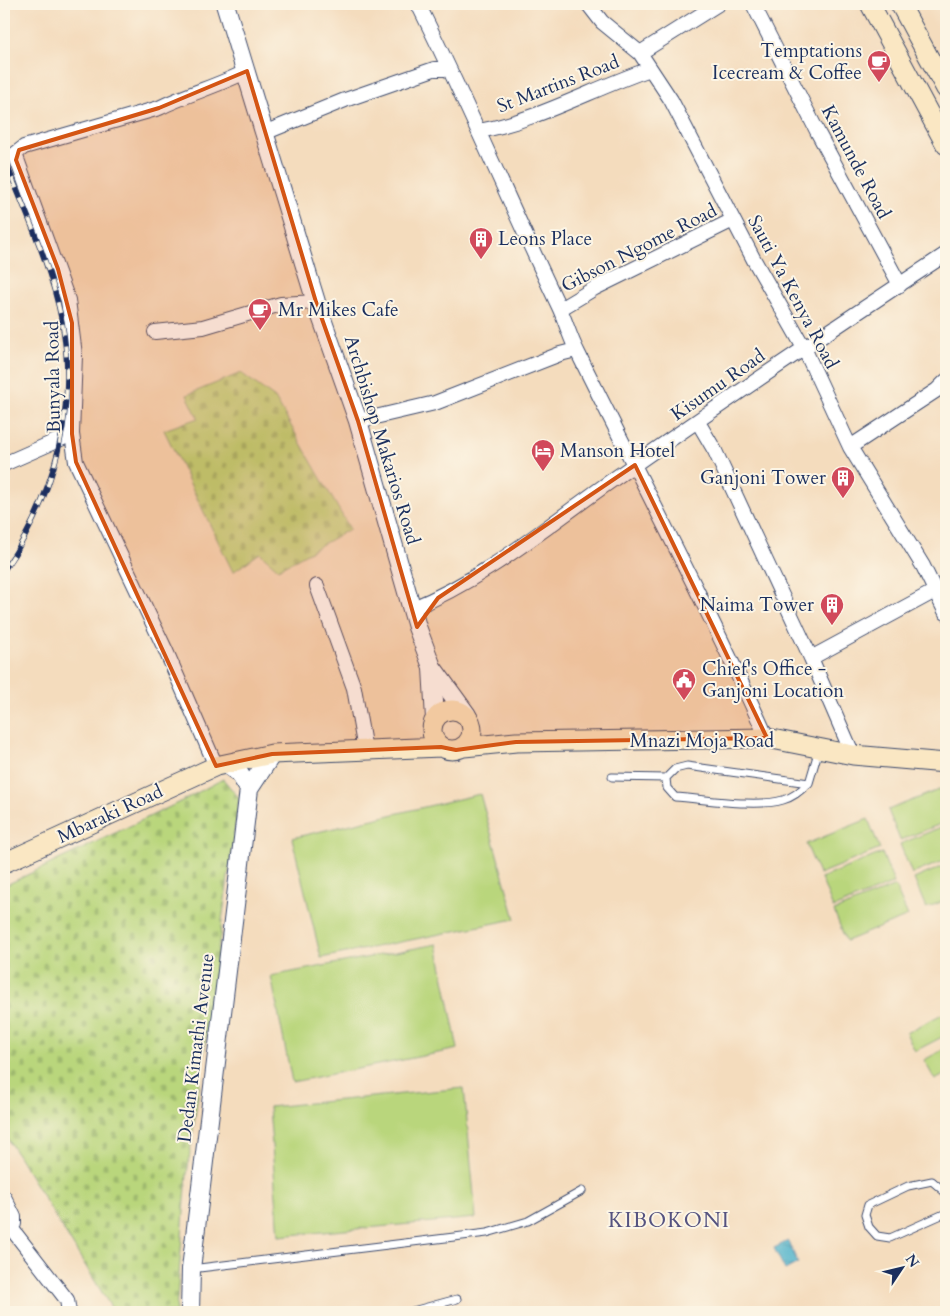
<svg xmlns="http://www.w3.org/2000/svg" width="950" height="1316" font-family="Cardo,serif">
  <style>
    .cemetery { fill: url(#cemetery-stones); stroke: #6a826d }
    .green { fill: #b9d67c; stroke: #6a826d }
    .water { fill: url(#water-ripples); stroke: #337094 }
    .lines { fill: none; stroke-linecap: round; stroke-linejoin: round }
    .service-casing { stroke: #3c496c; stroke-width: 9 }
    .minor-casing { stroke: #3c496c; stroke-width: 16 }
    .tertiary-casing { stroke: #3c496c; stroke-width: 20 }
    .secondary-casing { stroke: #3c496c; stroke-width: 21 }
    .service { stroke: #fff; stroke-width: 7 }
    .minor { stroke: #fff; stroke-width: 14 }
    .tertiary { stroke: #fff; stroke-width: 18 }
    .secondary { stroke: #fae7c3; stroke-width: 19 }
    .rail-casing { stroke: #1b2f5e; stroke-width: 5.5 }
    .rail { stroke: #fcf5e5; stroke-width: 4; stroke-dasharray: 11; stroke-linecap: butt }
    .marked { fill: #d45514; fill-opacity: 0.2; stroke: #d45514; stroke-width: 4; stroke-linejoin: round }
    .labels { text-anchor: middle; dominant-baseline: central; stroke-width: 4; stroke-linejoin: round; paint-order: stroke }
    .poi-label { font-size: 19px; fill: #1b2f5e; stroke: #fcf5e5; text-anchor: start }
    .street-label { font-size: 19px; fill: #1b2f5e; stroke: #fcf5e5 }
    .quarter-label { font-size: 21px; letter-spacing: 1px; fill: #555380; stroke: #fcf5e5 }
  </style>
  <defs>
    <pattern id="cemetery-stones" width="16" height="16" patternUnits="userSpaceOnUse" patternTransform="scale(1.25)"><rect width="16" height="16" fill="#b9d67c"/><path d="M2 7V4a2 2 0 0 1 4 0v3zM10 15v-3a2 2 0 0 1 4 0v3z" fill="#9eb86e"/></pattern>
    <pattern id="water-ripples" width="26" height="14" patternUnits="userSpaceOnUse" patternTransform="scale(1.25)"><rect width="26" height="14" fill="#4bb1ca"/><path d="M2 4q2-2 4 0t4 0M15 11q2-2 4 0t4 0" fill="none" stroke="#3e90a7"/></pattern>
  </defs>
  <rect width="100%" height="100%" fill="#fcf5e5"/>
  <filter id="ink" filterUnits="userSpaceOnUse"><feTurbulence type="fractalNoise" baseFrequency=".02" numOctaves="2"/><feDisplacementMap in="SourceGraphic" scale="10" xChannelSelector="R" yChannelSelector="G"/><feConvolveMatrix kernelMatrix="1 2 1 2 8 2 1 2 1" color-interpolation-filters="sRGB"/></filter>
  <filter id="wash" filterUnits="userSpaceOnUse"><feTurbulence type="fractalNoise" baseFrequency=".0096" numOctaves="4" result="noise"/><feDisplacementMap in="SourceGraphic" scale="20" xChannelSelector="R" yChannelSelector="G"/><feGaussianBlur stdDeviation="1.12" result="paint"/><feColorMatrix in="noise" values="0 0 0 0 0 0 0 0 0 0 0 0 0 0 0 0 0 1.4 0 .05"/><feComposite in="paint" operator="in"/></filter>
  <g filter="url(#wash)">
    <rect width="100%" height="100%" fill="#f4dcbd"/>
    <!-- cemetery -->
    <path class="cemetery" d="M241 373 275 398 350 529 278 569 260 553 233 572 164 430 198 418 187 395Z
      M223 779 239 798 187 1174 176 1312H114L4 1133V886L178 803Z"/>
    <!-- green -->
    <path class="green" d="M946 787V822L900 840 888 810Z
      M480 794 515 919 321 958 292 838Z
      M868 819 880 849 819 874 806 844Z
      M946 825V860L912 874 900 844Z
      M882 853 894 883 833 908 821 878Z
      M946 865V900L926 908 914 879Z
      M895 886 908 916 846 941 834 911Z
      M437 944 458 1049 292 1082 271 976Z
      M946 1012V1035L915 1051 906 1033Z
      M946 1048V1074L935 1080 924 1060Z
      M464 1088 476 1218 279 1236 269 1107Z"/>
    <!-- water -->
    <path class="water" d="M788 1241 798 1263 785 1270 774 1248Z"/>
  </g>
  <g filter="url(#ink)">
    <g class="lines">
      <!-- service casing -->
      <g class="service-casing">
        <path id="service" d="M687 766 809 783C801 790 794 797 783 800 756 808 705 799 675 797L667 788 666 778 675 769Z
          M612 777 666 778
          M809 783 819 749
          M946 1193 932 1181 908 1186 868 1205 865 1215 869 1227 877 1236 890 1238 946 1213
          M191 1269 487 1233 528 1221 582 1191
          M409 1312 457 1299"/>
      </g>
      <!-- minor casing -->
      <g class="minor-casing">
        <path id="minor" d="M418 4C468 104 511 206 559 307 566 322 570 338 578 353 641 481 708 607 767 738
          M588 4 602 22 640 53 671 100 754 260 804 348 850 447 923 566 946 613
          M753 4 818 133 900 285
          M640 53 718 4
          M479 131C536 121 594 88 650 69
          M264 133 345 100 434 69H449
          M560 309 595 288 731 221 735 223
          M155 332 203 327 281 304 316 302
          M358 421 435 403 560 354 576 350
          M698 422 715 451 811 658 853 755
          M850 447 937 390 946 381
          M4 464 72 434
          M317 586 354 688 365 750
          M411 609C485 579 547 526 611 481 722 403 833 328 946 254
          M811 658 935 591
          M216 766 166 651 76 462 72 434 75 355 68 300 15 154 24 147 159 108C187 94 218 86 247 71
          M4 1197 14 1217V1224L4 1232
          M11 1228 67 1300 69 1312"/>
      </g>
      <!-- tertiary casing -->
      <g class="tertiary-casing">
        <path id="tertiary" d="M225 4 316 302 358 421 417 627 432 667 467 715
          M432 668 435 719
          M226 764 239 773 249 789
          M190 1312 191 1269 249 789 272 754"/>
      </g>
      <!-- secondary casing -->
      <g class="secondary-casing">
        <path id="secondary" d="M870 4 946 145
          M900 4 946 89
          M432 730a20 20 0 1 1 40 0a20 20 0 1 1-40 0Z
          M464 747 516 742 767 738 853 755 946 763
          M4 863 216 766 272 754 441 747"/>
      </g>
      <!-- service -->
      <use href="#service" class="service"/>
      <!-- minor -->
      <use href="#minor" class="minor"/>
      <!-- tertiary -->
      <use href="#tertiary" class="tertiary"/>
      <!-- secondary -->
      <use href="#secondary" class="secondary"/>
      <!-- rail casing -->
      <g class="rail-casing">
        <path id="rail" d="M4 158C25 211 51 265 62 322 78 409 54 499 4 570"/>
      </g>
      <!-- rail -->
      <use href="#rail" class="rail"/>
    </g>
  </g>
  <!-- marked area -->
  <path class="marked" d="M247 71 316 302 358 421 417 627 438 598 635 465 767 738 516 742 456 750 441 747 272 754 216 766 76 462 72 434V323L58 269 16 160 19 150 159 108Z"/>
  <!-- icons -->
  <defs>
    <g id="cafe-pin" transform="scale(1.25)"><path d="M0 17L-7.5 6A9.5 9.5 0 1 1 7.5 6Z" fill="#d1495b" stroke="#fcf5e5"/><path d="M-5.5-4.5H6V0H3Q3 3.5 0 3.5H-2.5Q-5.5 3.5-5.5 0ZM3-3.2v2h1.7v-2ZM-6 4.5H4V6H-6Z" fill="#fff"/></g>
    <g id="building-pin" transform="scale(1.25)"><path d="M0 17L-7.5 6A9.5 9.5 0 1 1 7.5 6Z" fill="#d1495b" stroke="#fcf5e5"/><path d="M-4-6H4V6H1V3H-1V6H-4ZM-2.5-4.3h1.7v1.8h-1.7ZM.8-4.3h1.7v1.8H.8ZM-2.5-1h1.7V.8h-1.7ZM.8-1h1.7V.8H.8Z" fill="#fff"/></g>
    <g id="hotel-pin" transform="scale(1.25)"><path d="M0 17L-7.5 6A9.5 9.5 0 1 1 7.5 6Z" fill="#d1495b" stroke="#fcf5e5"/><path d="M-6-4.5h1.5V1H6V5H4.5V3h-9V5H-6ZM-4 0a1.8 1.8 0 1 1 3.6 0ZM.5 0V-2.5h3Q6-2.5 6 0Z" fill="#fff"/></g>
    <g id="civic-pin" transform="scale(1.25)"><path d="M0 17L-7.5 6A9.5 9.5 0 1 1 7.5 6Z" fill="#d1495b" stroke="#fcf5e5"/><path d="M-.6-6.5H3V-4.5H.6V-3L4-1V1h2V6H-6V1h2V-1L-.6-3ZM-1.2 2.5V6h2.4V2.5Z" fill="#fff"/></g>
  </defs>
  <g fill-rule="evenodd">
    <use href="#cafe-pin" x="879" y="62"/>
    <use href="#building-pin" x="481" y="239"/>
    <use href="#cafe-pin" x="260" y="310"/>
    <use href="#hotel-pin" x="543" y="451"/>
    <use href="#building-pin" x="843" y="478"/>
    <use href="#building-pin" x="832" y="605"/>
    <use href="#civic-pin" x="684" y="680"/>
  </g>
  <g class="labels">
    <!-- poi labels -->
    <g class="poi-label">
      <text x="862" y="51" text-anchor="end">Temptations<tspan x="862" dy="22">Icecream &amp; Coffee</tspan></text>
      <text x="498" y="239">Leons Place</text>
      <text x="278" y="310">Mr Mikes Cafe</text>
      <text x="560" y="451">Manson Hotel</text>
      <text x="826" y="478" text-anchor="end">Ganjoni Tower</text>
      <text x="814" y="605" text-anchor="end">Naima Tower</text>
      <text x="702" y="669">Chief's Office -<tspan x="702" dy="22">Ganjoni Location</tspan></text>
    </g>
    <!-- street labels -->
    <g class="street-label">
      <text transform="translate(558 84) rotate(-21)">St Martins Road</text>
      <text transform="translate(856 162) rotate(62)">Kamunde Road</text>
      <text transform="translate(639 248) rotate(-27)">Gibson Ngome Road</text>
      <text transform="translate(793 292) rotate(62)">Sauti Ya Kenya Road</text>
      <text transform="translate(53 377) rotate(-91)">Bunyala Road</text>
      <text transform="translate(718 385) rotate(-35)">Kisumu Road</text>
      <text transform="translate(382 440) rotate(73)">Archbishop Makarios Road</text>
      <text x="702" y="741">Mnazi Moja Road</text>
      <text transform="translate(110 814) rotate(-25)">Mbaraki Road</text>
      <text transform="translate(196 1048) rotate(-83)">Dedan Kimathi Avenue</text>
    </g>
    <!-- quarter labels -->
    <g class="quarter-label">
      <text x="669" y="1220">KIBOKONI</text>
    </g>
  </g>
  <!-- margin -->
  <rect width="950" height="1316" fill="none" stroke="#fcf5e5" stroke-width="20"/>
  <!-- north arrow -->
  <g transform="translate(902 1268) rotate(55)" stroke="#fcf5e5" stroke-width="4" paint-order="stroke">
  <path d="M0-4L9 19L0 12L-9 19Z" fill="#1b2f5e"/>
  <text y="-8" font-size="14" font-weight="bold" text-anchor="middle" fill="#1b2f5e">N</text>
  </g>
</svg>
